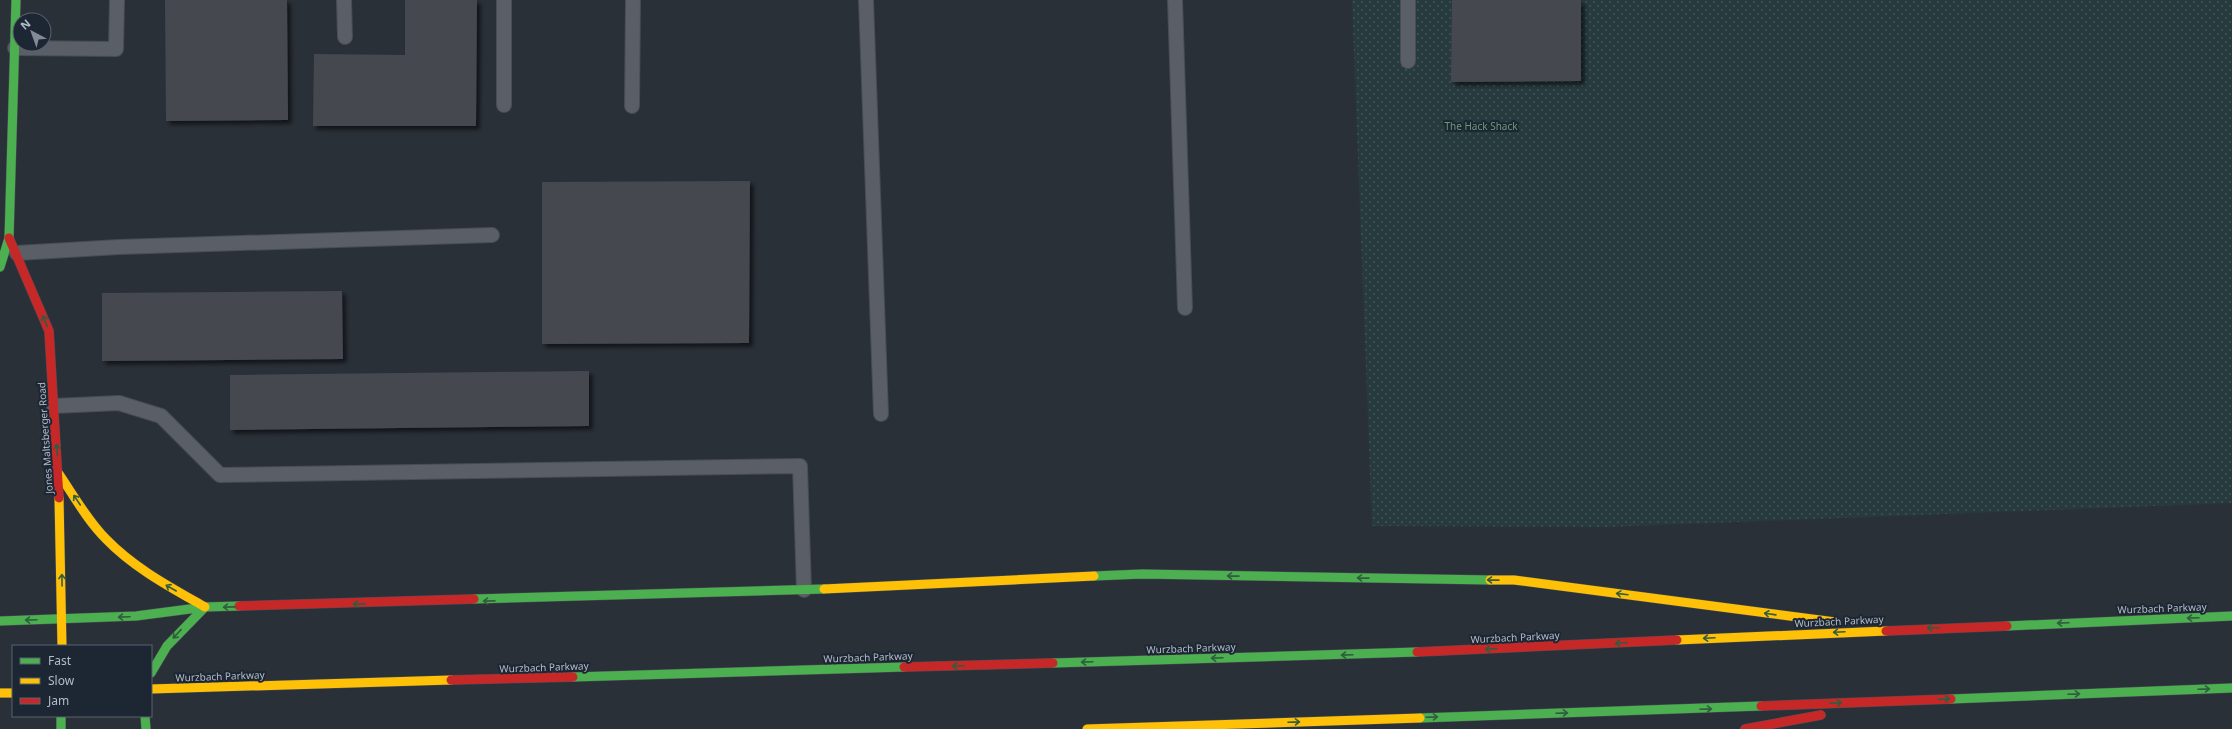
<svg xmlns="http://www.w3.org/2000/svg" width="2232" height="729" font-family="'Noto Sans',sans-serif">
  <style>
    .grass { fill: url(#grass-dots) }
    .building { fill: #444950; filter: url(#shadow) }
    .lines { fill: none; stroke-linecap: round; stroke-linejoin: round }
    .lane-casing { stroke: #484c53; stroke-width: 16 }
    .fast-casing { stroke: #484c53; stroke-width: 10 }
    .slow-casing { stroke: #484c53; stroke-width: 10 }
    .jam-casing { stroke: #484c53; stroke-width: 10 }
    .lane { stroke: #5a5e66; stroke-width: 14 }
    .fast { stroke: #4caf50; stroke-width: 9 }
    .slow { stroke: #ffc107; stroke-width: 9 }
    .jam { stroke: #c62828; stroke-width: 9 }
    .oneway { stroke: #305d3f }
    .labels { text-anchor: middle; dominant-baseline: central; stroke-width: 4; stroke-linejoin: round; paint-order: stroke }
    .park-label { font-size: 10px; fill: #6b9a76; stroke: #1d2633 }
    .street-label { font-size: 10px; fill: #b4bcc9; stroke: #1d2633 }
  </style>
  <defs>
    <pattern id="grass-dots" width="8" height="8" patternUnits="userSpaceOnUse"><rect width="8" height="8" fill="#273a3e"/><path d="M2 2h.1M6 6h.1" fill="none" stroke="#445559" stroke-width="1.8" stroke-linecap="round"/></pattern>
    <filter id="shadow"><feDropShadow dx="3.5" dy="3.5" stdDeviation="2" flood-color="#0009"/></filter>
  </defs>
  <rect width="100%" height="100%" fill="#2a3038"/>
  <!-- grass -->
  <path class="grass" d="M1352 0H2232V503L1606 527 1372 526Z"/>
  <!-- building -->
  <path class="building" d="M165 0H287L288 120 166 121Z
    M405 0H477L476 126H313L314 54 405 55Z
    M1452 0H1581V81L1451 82Z
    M750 181 749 343 542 344V182Z
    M342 291 343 359 102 361V293Z
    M589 371V426L230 430V375Z"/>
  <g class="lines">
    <!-- lane casing -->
    <g class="lane-casing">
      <path id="lane" d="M344 0 345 37
        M504 0V105
        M866 0 881 414
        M1175 0 1185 308
        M15 48 116 49 117 0
        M1408 61V0
        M632 106 633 0
        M17 253 119 247 492 235
        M54 406 119 403 161 416 220 475 800 466 804 590"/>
    </g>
    <!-- fast casing -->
    <g class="fast-casing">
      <path id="fast" d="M0 267 9 238 16 0
        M1094 576 1142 574 1490 580
        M474 599 824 589
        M0 621 136 616 205 607 239 606
        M2007 626 2232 616
        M1053 663 1417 652
        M151 673 167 646 205 607
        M573 677 904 667
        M1951 699 2232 688
        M61 716V729
        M145 716 146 729
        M1420 718 1761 706"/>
    </g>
    <!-- slow casing -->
    <g class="slow-casing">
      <path id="slow" d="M59 474C74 496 87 520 106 539 134 568 170 587 205 607
        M59 498 62 646
        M1490 580H1514L1835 622
        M824 589 1094 576
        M1677 640 1886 631
        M151 689 451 680
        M0 693H13
        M1087 729 1420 718"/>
    </g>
    <!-- jam casing -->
    <g class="jam-casing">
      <path id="jam" d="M9 238 49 331 59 498
        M239 606 474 599
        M1886 631 2007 626
        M1417 652 1677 640
        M904 667 1053 663
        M451 680 573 677
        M1761 706 1951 699
        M1745 729 1821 715"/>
    </g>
    <!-- lane -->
    <use href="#lane" class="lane"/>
    <!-- fast -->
    <use href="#fast" class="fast"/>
    <!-- slow -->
    <use href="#slow" class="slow"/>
    <!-- jam -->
    <use href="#jam" class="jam"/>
  </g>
  <!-- one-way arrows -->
  <defs><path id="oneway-shaft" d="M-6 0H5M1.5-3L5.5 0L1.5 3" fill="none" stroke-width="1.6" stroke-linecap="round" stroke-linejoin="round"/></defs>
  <g class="oneway">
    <use href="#oneway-shaft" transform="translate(45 321) rotate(-112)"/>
    <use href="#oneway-shaft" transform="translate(57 450) rotate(-94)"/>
    <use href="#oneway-shaft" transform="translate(77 500) rotate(-124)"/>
    <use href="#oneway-shaft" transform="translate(1233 576) rotate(-179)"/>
    <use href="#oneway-shaft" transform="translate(1363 578) rotate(-179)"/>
    <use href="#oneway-shaft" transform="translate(62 580) rotate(-91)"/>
    <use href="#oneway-shaft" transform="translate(1493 580) rotate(-179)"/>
    <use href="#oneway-shaft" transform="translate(171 588) rotate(-150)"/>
    <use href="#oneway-shaft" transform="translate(1622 594) rotate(-173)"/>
    <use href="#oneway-shaft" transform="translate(489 601) rotate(179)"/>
    <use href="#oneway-shaft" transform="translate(359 604) rotate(179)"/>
    <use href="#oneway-shaft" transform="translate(229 607) rotate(179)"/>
    <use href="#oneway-shaft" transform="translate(1770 614) rotate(-172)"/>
    <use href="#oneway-shaft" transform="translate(124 617) rotate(178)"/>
    <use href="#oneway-shaft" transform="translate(2193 618) rotate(178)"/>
    <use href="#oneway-shaft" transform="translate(31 620) rotate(178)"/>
    <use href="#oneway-shaft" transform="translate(2063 623) rotate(178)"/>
    <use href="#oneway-shaft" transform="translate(1933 628) rotate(178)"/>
    <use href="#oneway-shaft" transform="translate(1839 632) rotate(177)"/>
    <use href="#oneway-shaft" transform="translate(177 634) rotate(133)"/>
    <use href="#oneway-shaft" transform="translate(1709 638) rotate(177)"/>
    <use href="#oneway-shaft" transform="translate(1621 643) rotate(177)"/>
    <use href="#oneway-shaft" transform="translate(1491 649) rotate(177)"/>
    <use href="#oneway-shaft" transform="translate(1347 655) rotate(178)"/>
    <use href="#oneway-shaft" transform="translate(1217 658) rotate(178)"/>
    <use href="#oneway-shaft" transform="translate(1087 662) rotate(178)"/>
    <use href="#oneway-shaft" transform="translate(958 666) rotate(178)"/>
    <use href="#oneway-shaft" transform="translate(2204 689) rotate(-2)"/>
    <use href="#oneway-shaft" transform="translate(2074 694) rotate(-2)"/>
    <use href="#oneway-shaft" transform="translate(1944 699) rotate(-2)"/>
    <use href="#oneway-shaft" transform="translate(1836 703) rotate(-2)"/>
    <use href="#oneway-shaft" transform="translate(1706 709) rotate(-2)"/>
    <use href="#oneway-shaft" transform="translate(1562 713) rotate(-2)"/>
    <use href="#oneway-shaft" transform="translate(1432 717) rotate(-2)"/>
    <use href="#oneway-shaft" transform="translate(1294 722) rotate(-2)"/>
  </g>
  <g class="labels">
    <!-- park labels -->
    <g class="park-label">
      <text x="1481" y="126">The Hack Shack</text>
    </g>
    <!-- street labels -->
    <g class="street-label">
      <text transform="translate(45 438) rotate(-94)">Jones Maltsberger Road</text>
      <text transform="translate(2162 608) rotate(-2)">Wurzbach Parkway</text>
      <text transform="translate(1839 621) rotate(-3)">Wurzbach Parkway</text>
      <text transform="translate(1515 637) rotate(-3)">Wurzbach Parkway</text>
      <text transform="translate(1191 648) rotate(-2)">Wurzbach Parkway</text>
      <text transform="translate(868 657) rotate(-2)">Wurzbach Parkway</text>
      <text transform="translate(544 667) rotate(-2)">Wurzbach Parkway</text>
      <text transform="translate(220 676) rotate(-2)">Wurzbach Parkway</text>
    </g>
  </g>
  <!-- legend -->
  <rect x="12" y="645" width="140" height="72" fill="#1d2633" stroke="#59626f"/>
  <rect x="20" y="658" width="20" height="6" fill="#4caf50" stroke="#59626f"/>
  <text x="48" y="665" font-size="12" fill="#b4bcc9">Fast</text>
  <rect x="20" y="678" width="20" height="6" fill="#ffc107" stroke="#59626f"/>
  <text x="48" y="685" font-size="12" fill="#b4bcc9">Slow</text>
  <rect x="20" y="698" width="20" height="6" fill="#c62828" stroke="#59626f"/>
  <text x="48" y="705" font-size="12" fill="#b4bcc9">Jam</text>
  <!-- north arrow -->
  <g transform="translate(32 32) rotate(319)"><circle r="19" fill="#1d2633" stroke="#59626f"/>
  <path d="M0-3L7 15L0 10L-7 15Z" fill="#848b96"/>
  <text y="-6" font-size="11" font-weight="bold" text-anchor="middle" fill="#b4bcc9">N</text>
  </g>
</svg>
